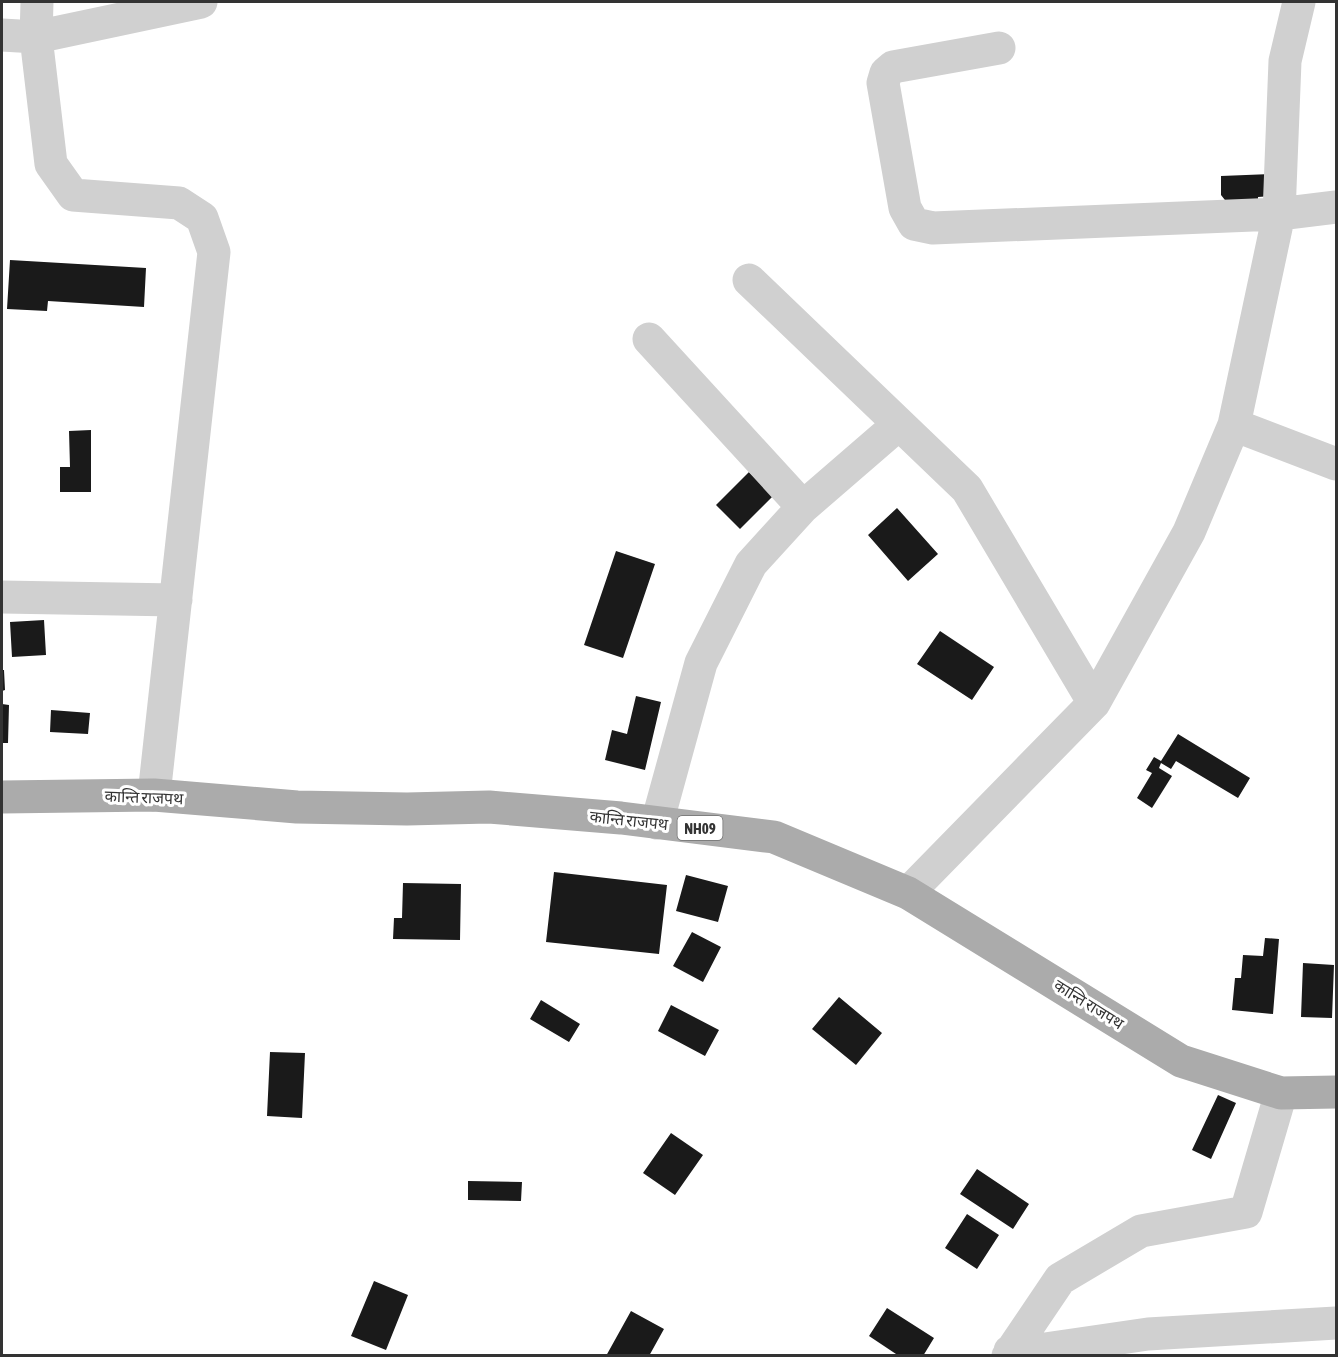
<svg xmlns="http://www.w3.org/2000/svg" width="1338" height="1357" font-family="'Asap Condensed','Noto Sans Devanagari',sans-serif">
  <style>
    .building { fill: #1a1a1a }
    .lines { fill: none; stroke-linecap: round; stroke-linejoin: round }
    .minor { stroke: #d0d0d0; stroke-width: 33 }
    .major { stroke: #ababab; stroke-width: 33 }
    .labels { text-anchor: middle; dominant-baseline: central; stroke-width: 6; stroke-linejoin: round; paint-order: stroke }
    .shield { fill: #fff; stroke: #707070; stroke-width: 1.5 }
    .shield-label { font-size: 15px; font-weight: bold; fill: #333 }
    .street-label { font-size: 16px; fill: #333; stroke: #fff }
  </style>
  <rect width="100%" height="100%" fill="#fff"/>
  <!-- building -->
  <path class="building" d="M1271 174 1272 196 1258 197V208L1232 209 1221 195V176Z
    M10 260 146 268 144 307 48 301 47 311 7 309Z
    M91 430V492H60V467H70L69 431Z
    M749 472 773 496 740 529 716 505Z
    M897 508 938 554 908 581 868 535Z
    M616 551 655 564 623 658 584 645Z
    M44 620 46 655 12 657 10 622Z
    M940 631 994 667 972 700 917 664Z
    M2 670H4L5 690 2 691Z
    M636 696 661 702 645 770 605 760 612 730 627 734Z
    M2 704 9 705 8 743H2Z
    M51 710 90 713 88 734 50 732Z
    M1178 734 1250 778 1238 798 1176 761 1171 769 1161 763 1159 768 1172 776 1152 808 1137 798 1152 773 1146 770 1154 757 1161 761Z
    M554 872 667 885 659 954 546 942Z
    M686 875 728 886 718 922 676 911Z
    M403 883 461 884 460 940 393 939 394 918H402Z
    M692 932 721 947 703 982 673 966Z
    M1265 938 1279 939 1273 1014 1232 1010 1235 978H1241L1243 955 1263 956Z
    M1303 963 1334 965 1332 1018 1301 1017Z
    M839 997 882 1033 856 1065 812 1029Z
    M541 1000 580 1024 569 1042 530 1019Z
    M671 1005 719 1030 705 1056 658 1031Z
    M270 1052 305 1053 302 1118 267 1116Z
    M1218 1095 1236 1103 1211 1159 1192 1150Z
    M671 1133 703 1155 675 1195 643 1173Z
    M977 1169 1029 1204 1013 1229 960 1194Z
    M468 1181 522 1182 521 1201 468 1200Z
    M967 1214 999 1235 977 1269 945 1248Z
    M374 1281 408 1295 386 1350 351 1336Z
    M887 1308 934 1338 923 1356H899L869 1336Z
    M631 1311 664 1329 649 1356H606Z"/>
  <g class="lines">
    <!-- minor -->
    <path class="minor" d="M37 2 36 37 51 164 73 195 179 203 202 218 214 252 154 795
      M2 35 36 37 201 2
      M999 48 893 67 886 73 883 83 905 208 914 224 933 228 1279 214 1336 207
      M749 280 967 489 1094 703
      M649 339 803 507 899 424
      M1234 425 1336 464
      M2 597 176 600
      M657 823 701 663 751 564 803 507
      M908 893 1094 703 1189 532 1234 425 1279 214 1285 61 1299 2
      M1010 1351 1045 1349 1148 1334 1336 1323
      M1008 1356 1060 1279 1141 1231 1246 1212 1281 1093"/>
    <!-- major -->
    <path class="major" d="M2 797 154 795 297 807 407 809 489 807 621 818 774 837 908 893 1181 1061 1281 1093 1336 1092"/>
  </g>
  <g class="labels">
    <!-- shield labels -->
    <rect class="shield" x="677.5" y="816" width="45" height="24" rx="4.5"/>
    <g class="shield-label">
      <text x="700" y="828">NH09</text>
    </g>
    <!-- street labels -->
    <g class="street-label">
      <text transform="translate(144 797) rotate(2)">कान्ति राजपथ</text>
      <text transform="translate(629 820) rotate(6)">कान्ति राजपथ</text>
      <text transform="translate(1089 1004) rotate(32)">कान्ति राजपथ</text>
    </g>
  </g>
  <!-- border -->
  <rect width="1338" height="1357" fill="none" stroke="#333333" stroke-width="6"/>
</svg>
